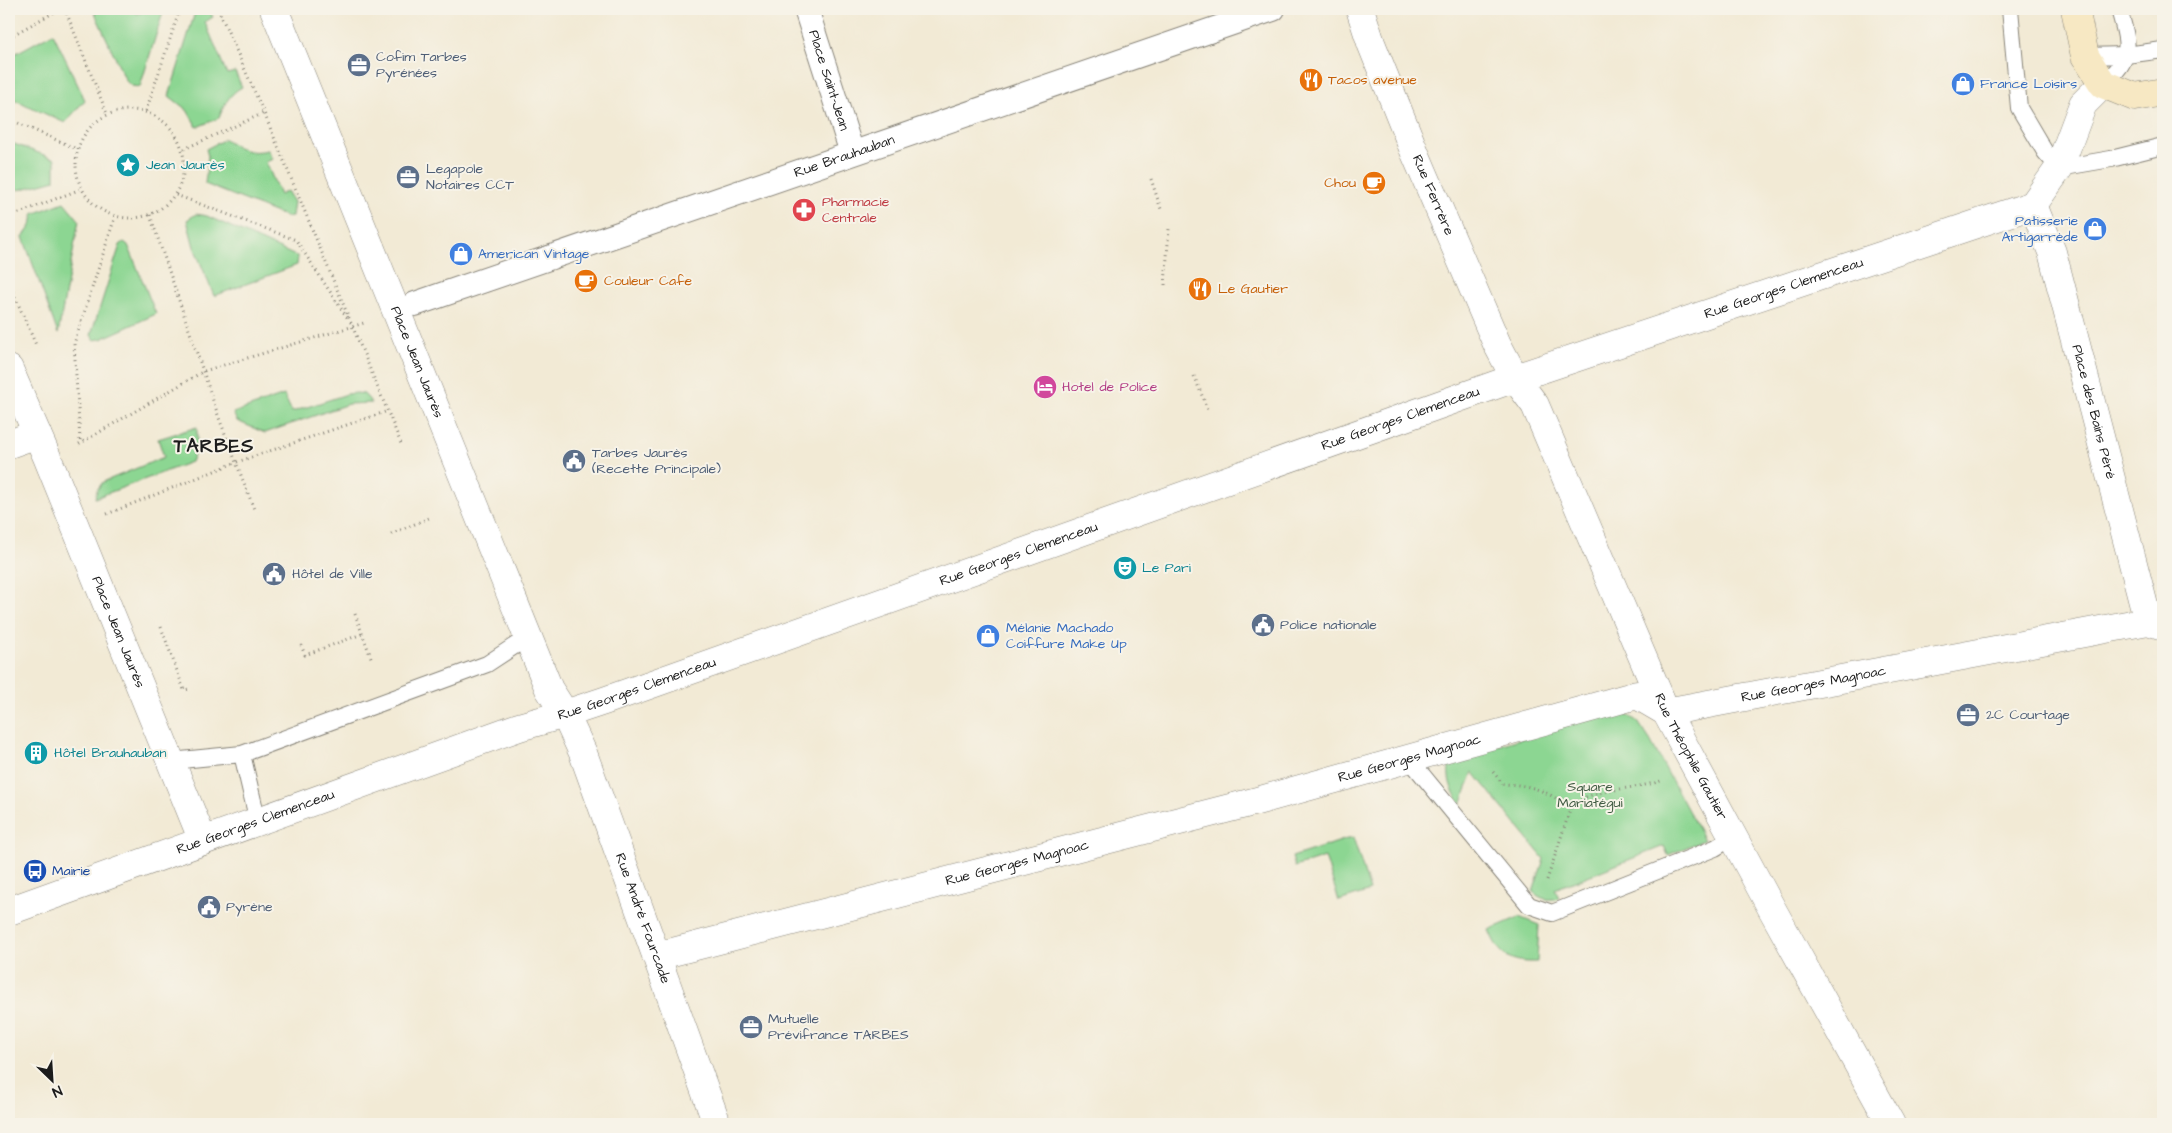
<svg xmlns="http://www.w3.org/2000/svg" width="2172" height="1133" font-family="'Architects Daughter',sans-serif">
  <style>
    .green { fill: #8cd692; stroke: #547957 }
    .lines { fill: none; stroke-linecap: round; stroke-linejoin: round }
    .service-casing { stroke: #878378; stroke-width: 18 }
    .pedestrian-casing { stroke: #878378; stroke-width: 26 }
    .minor-casing { stroke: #878378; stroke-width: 29 }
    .tertiary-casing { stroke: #878378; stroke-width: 29 }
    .secondary-casing { stroke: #878378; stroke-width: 29 }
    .path { stroke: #878378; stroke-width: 3; stroke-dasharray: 1 4; stroke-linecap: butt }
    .service { stroke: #fff; stroke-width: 16 }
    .pedestrian { stroke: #fff; stroke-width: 24 }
    .minor { stroke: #fff; stroke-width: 28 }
    .tertiary { stroke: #fff; stroke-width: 28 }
    .secondary { stroke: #f7e8c3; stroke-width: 28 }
    .labels { text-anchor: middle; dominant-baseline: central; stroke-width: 4; stroke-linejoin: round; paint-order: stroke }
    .service-label { font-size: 14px; fill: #4e5e75; stroke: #f7f3e8; text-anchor: start }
    .food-label { font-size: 14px; fill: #c56008; stroke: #f7f3e8; text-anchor: start }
    .street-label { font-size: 14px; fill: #1c1c1c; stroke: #f7f3e8 }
    .shop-label { font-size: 14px; fill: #366cbe; stroke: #f7f3e8; text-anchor: start }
    .culture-label { font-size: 14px; fill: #0d838f; stroke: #f7f3e8; text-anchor: start }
    .health-label { font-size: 14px; fill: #be3a42; stroke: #f7f3e8; text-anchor: start }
    .hotel-label { font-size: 14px; fill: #b23c85; stroke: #f7f3e8; text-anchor: start }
    .park-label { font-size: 14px; fill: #435d45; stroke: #f7f3e8 }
    .transit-label { font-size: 14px; fill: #164399; stroke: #f7f3e8; text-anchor: start }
    .district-label { font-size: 19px; font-weight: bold; letter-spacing: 1px; fill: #1c1c1c; stroke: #f7f3e8 }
  </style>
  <rect width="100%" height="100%" fill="#f7f3e8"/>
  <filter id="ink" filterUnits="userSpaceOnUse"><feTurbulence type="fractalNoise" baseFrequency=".02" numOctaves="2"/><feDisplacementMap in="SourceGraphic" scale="10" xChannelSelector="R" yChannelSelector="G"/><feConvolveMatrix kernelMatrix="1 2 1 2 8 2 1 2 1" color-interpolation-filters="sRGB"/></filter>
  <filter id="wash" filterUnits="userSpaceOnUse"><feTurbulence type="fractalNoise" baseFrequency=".0096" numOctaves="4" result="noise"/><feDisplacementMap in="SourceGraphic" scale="20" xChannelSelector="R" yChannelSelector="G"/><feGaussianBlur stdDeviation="1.12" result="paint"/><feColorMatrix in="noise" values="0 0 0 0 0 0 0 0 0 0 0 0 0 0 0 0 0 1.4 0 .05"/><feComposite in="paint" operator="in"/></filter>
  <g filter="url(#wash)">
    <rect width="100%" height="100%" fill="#f2ead5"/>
    <!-- green -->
    <path class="green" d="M93 9H134L137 14 149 9H164L140 87 131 86 126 81Z
      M196 9H208L213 17 205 22 227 74 235 72 242 87C229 94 224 105 219 118L197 127 187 110 169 96Z
      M53 33 85 100 65 123 9 97V57Z
      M225 139C240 150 250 154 268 150L273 159 266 162 280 195 287 191 294 202 292 216 287 217 205 184 208 156 206 149Z
      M9 142 55 159V180L19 190 9 184Z
      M64 202 79 220 58 334 23 237 31 226 33 214Z
      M196 214 207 216 298 257 297 265 214 296 194 247 187 220Z
      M124 242 128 245 156 314 101 339 94 340 91 335 120 245Z
      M357 393 364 394 372 403 348 404 265 433 237 421 233 413 284 395 292 412 347 394Z
      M197 427V446L191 462 95 498 97 490 103 482 164 457 158 439Z
      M1612 711 1628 715 1638 722 1650 740 1704 840 1668 855 1664 846 1555 889 1559 898C1548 901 1541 899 1533 892L1544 859 1473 772 1461 804C1451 791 1446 777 1450 760Z
      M1353 837 1370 891 1339 901 1325 857 1295 867 1292 857Z
      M1519 917 1539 925 1537 962C1509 963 1499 955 1489 930Z"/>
  </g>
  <g filter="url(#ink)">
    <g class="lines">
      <!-- service casing -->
      <g class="service-casing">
        <path id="service" d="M2010 9 2019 108 2045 152 2059 168 2111 159 2163 146
          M2085 56 2126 55 2163 50
          M2103 84C2109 78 2118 71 2122 63 2132 46 2123 26 2119 9
          M242 754 258 822
          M1410 760 1529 905 1552 913 1715 848 1733 837
          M171 761 242 754 487 664 528 637"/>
      </g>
      <!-- pedestrian casing -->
      <g class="pedestrian-casing">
        <g id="pedestrian">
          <path id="s1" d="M806 9 852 153"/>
          <path id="s2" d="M415 304 1273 9"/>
        </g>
      </g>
      <!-- minor casing -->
      <g class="minor-casing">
        <g id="minor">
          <path id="s3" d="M1360 9 1371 43 1415 153 1497 344 1515 378 1535 405 1666 712 1772 909 1891 1124"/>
          <path id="s4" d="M2033 205 2052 252 2148 621"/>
          <path d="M2033 205 2059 168 2083 104 2103 84"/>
          <path id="s5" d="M9 369 47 457 203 841"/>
          <path d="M9 444 37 434"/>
          <path id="s6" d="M9 911 519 727 565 714 604 701 1515 378 2033 205"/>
          <path id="s7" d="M657 956 1257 801 1637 695 1666 712 2148 621 2163 626"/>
        </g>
      </g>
      <!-- tertiary casing -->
      <g class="tertiary-casing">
        <g id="tertiary">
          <path id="s8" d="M274 9 549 689 565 714 583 753 717 1124"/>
        </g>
      </g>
      <!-- secondary casing -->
      <g class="secondary-casing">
        <path id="secondary" d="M2075 9 2085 56 2103 84 2135 97 2163 92"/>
      </g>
      <!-- path -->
      <path class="path" d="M65 9 107 114
        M218 9 264 113 402 446
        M9 37 60 9
        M76 164a54 54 0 1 1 108 0a54 54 0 1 1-108 0Z
        M146 111 180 9
        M9 119 77 149
        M184 149 264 113
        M1151 179 1161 209
        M176 195 296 240 348 319
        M150 215 219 418 254 509
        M9 217 81 189
        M9 283 36 345
        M1165 285 1169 229
        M1194 376 1208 410
        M80 440 74 344 115 217
        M79 444 204 371 364 323
        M107 514 237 462 388 411
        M391 534 429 518
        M355 614 372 660
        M161 627 184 690 189 689
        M301 645 305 655 362 634
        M1493 772 1503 784C1535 785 1544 791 1571 807
        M1547 880 1571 807C1585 788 1640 790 1663 780"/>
      <!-- service -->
      <use href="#service" class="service"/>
      <!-- pedestrian -->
      <use href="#pedestrian" class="pedestrian"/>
      <!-- minor -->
      <use href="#minor" class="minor"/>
      <!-- tertiary -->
      <use href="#tertiary" class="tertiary"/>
      <!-- secondary -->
      <use href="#secondary" class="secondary"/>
    </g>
  </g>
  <!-- icons -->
  <defs>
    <g id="office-disc" transform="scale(1.25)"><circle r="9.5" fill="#5c6f8a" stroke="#f7f3e8"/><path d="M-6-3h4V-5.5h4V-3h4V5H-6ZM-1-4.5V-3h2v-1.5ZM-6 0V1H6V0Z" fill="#fff"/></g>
    <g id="restaurant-disc" transform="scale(1.25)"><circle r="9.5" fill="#e8710a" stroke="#f7f3e8"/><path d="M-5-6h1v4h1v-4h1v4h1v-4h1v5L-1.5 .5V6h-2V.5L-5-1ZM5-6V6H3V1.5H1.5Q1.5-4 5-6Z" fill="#fff"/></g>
    <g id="shop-disc" transform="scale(1.25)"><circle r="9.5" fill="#3f7fe0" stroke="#f7f3e8"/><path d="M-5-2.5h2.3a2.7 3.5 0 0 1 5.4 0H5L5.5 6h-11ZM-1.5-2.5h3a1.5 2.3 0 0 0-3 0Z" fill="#fff"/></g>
    <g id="sight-disc" transform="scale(1.25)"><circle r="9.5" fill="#0f9aa8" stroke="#f7f3e8"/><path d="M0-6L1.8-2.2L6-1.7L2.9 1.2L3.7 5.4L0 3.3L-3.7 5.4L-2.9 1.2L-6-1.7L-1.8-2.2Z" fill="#fff"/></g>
    <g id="cafe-disc" transform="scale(1.25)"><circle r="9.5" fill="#e8710a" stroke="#f7f3e8"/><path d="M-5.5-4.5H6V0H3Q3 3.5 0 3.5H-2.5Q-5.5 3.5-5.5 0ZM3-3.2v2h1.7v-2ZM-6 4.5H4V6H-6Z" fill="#fff"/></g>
    <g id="pharmacy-disc" transform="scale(1.25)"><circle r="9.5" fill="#e0444e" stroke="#f7f3e8"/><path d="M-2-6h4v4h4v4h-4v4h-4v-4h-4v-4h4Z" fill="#fff"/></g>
    <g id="hotel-disc" transform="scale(1.25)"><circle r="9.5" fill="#d1479c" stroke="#f7f3e8"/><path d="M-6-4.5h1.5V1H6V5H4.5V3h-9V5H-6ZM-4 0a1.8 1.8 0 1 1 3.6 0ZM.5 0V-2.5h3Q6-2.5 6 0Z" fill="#fff"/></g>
    <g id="civic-disc" transform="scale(1.25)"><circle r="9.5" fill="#5c6f8a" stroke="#f7f3e8"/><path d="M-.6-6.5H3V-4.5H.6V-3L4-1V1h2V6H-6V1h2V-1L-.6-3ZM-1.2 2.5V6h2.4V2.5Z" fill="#fff"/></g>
    <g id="theatre-disc" transform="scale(1.25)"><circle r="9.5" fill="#0f9aa8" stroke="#f7f3e8"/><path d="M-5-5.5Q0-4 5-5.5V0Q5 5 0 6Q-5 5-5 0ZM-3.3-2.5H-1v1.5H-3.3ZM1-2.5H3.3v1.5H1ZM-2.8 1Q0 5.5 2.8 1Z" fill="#fff"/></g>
    <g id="building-disc" transform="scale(1.25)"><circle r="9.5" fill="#0f9aa8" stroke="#f7f3e8"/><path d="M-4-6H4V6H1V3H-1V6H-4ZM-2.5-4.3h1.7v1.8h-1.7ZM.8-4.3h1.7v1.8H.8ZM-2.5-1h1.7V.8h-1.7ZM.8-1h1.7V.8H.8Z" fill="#fff"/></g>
    <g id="bus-disc" transform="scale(1.25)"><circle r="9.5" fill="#1a4fb4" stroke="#f7f3e8"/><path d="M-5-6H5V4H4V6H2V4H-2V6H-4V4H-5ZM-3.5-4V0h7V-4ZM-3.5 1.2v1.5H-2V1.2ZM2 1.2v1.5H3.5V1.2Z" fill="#fff"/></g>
  </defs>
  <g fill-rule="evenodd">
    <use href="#office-disc" x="359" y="65"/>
    <use href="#restaurant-disc" x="1311" y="80"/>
    <use href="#shop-disc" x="1963" y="84"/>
    <use href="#sight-disc" x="128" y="165"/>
    <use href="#office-disc" x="408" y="177"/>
    <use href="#cafe-disc" x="1374" y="183"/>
    <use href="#pharmacy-disc" x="804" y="210"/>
    <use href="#shop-disc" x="2095" y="229"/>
    <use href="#shop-disc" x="461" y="254"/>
    <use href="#cafe-disc" x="586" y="281"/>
    <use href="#restaurant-disc" x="1200" y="289"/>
    <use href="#hotel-disc" x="1045" y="387"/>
    <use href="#civic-disc" x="574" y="461"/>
    <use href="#theatre-disc" x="1125" y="568"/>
    <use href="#civic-disc" x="274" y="574"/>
    <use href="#civic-disc" x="1263" y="625"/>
    <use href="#shop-disc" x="988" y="636"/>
    <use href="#office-disc" x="1968" y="715"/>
    <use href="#building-disc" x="36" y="753"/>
    <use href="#bus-disc" x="35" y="871"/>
    <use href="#civic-disc" x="209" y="907"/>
    <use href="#office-disc" x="751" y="1027"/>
  </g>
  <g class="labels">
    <!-- service labels -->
    <g class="service-label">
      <text x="376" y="57">Cofim Tarbes<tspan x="376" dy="16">Pyrénées</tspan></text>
      <text x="426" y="169">Legapole<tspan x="426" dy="16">Notaires CCT</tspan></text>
      <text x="592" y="453">Tarbes Jaurès<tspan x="592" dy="16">(Recette Principale)</tspan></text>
      <text x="292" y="574">Hôtel de Ville</text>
      <text x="1280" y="625">Police nationale</text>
      <text x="1986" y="715">2C Courtage</text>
      <text x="226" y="907">Pyrène</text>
      <text x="768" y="1019">Mutuelle<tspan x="768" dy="16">Prévifrance TARBES</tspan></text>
    </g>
    <!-- food labels -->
    <g class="food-label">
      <text x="1328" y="80">Tacos avenue</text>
      <text x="1356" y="183" text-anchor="end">Chou</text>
      <text x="604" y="281">Couleur Cafe</text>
      <text x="1218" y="289">Le Gautier</text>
    </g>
    <!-- street labels -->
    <g class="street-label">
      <text stroke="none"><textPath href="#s1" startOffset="75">Place Saint-Jean</textPath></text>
      <text stroke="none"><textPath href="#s2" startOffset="454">Rue Brauhauban</textPath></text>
      <text stroke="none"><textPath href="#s3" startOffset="200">Rue Ferrère</textPath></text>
      <text stroke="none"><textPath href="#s6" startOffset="1881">Rue Georges Clemenceau</textPath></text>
      <text stroke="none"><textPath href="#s8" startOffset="381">Place Jean Jaurès</textPath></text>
      <text stroke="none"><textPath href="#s4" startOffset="216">Place des Bains Péré</textPath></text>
      <text stroke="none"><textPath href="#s6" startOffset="1476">Rue Georges Clemenceau</textPath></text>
      <text stroke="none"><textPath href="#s6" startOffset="1071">Rue Georges Clemenceau</textPath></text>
      <text stroke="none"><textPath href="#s5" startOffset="285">Place Jean Jaurès</textPath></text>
      <text stroke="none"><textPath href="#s7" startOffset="1198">Rue Georges Magnoac</textPath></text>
      <text stroke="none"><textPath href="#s6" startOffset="666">Rue Georges Clemenceau</textPath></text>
      <text stroke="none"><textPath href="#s3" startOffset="819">Rue Théophile Gautier</textPath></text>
      <text stroke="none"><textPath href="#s7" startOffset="778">Rue Georges Magnoac</textPath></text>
      <text stroke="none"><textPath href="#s6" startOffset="262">Rue Georges Clemenceau</textPath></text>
      <text stroke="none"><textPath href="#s7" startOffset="372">Rue Georges Magnoac</textPath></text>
      <text stroke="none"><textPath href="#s8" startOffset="982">Rue André Fourcade</textPath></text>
    </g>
    <!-- shop labels -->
    <g class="shop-label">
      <text x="1980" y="84">France Loisirs</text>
      <text x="2078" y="221" text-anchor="end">Patisserie<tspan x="2078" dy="16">Artigarrède</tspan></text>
      <text x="478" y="254">American Vintage</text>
      <text x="1006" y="628">Mélanie Machado<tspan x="1006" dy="16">Coiffure Make Up</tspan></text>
    </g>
    <!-- culture labels -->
    <g class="culture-label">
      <text x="146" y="165">Jean Jaurès</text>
      <text x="1142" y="568">Le Pari</text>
      <text x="54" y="753">Hôtel Brauhauban</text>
    </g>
    <!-- health labels -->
    <g class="health-label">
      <text x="822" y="202">Pharmacie<tspan x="822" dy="16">Centrale</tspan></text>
    </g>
    <!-- hotel labels -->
    <g class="hotel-label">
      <text x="1062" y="387">Hotel de Police</text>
    </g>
    <!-- park labels -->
    <g class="park-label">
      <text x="1590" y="787">Square<tspan x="1590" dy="16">Mariatégui</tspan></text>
    </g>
    <!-- transit labels -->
    <g class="transit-label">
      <text x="52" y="871">Mairie</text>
    </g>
    <!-- district labels -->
    <g class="district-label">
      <text x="214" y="446">TARBES</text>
    </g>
  </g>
  <!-- margin -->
  <rect width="2172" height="1133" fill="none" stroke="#f7f3e8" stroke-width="30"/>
  <!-- north arrow -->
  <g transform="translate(52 1080) rotate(155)" stroke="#f7f3e8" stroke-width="4" paint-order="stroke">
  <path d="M0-4L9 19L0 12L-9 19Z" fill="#1c1c1c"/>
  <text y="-8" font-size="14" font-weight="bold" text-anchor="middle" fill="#1c1c1c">N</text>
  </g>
</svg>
